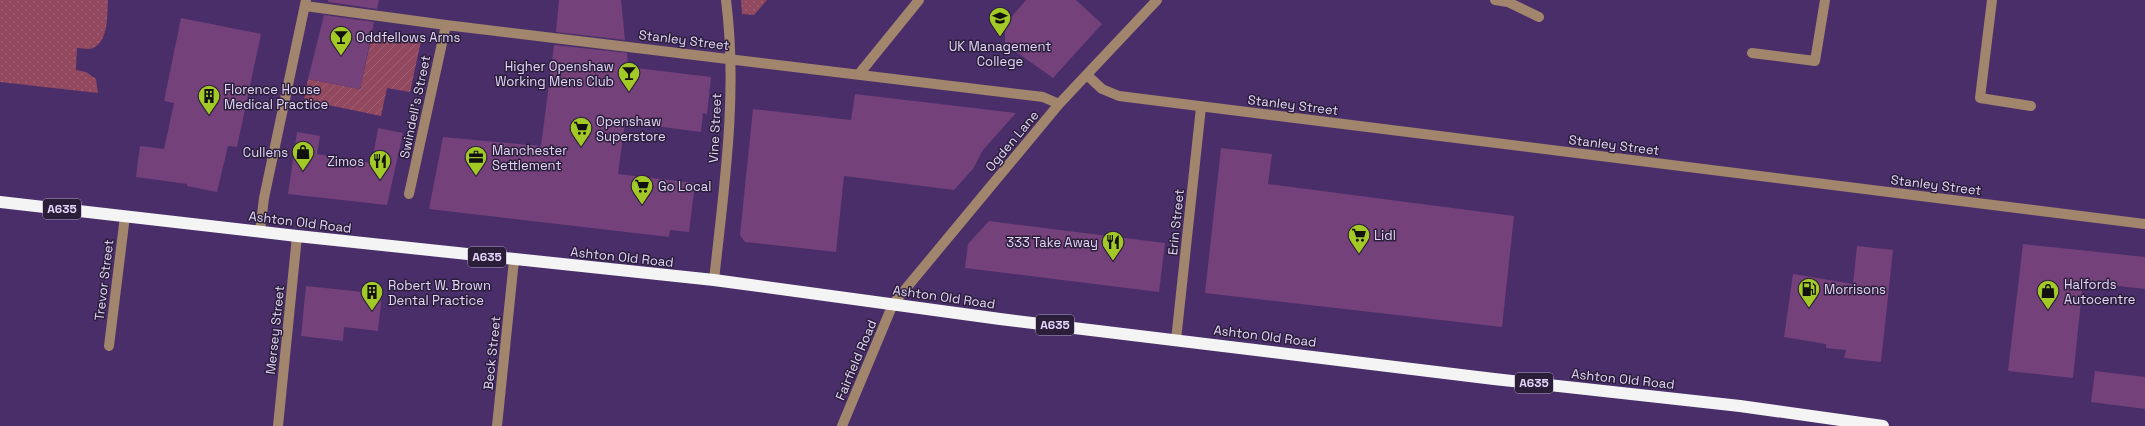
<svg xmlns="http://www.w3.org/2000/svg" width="2145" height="426" font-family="'Space Grotesk',sans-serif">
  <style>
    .grass { fill: url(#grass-dots) }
    .garden { fill: url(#garden-furrows) }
    .building { fill: #74417b }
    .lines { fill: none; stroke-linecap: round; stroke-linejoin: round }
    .minor { stroke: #a1856c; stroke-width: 10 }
    .highway { stroke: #f4f4f4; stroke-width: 12 }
    .labels { text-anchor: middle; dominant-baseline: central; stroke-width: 3; stroke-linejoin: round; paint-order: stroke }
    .shield { fill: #2a1e39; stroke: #ac9fc0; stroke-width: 1 }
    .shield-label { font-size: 12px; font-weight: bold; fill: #e4d6fa }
    .poi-label { font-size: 13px; fill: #e4d6fa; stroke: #2a1e39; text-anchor: start }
    .street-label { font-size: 13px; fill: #e4d6fa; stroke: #2a1e39 }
  </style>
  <defs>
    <pattern id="grass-dots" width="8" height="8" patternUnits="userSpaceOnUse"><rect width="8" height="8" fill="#92485e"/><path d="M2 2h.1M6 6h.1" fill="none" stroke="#a16276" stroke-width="1.8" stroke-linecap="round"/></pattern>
    <pattern id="garden-furrows" width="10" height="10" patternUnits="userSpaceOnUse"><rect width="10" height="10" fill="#92485e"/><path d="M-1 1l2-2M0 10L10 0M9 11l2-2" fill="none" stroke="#a16276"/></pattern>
  </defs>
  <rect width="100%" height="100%" fill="#492e6a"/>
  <!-- grass -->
  <path class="grass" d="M0 0H108C107 14 109 41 93 48 89 50 82 48 77 48L76 70 86 72 96 79 98 93 0 82Z
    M741 0H767L754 15 742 14Z"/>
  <!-- garden -->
  <path class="garden" d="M372 35 421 41 410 92 387 88 381 116 304 100 308 79 360 89Z"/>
  <!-- building -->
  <path class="building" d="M328 0H379L377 9 328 2Z
    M559 0H621L625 40 556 32Z
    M1026 0H1076L1102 24 1053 78 1005 44V24Z
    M324 15 374 22 360 89 308 79Z
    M181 18 261 34 237 147 228 146 217 192 187 186V184L136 177 140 146 164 149 174 103 164 101Z
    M554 45 627 53 628 67 711 77 707 114 703 113 701 132 625 122 618 174 695 183 689 232 670 230 669 237 429 209 443 137 541 146Z
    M855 94 1016 113 983 150 973 169 954 190 844 176 836 252 745 242 740 235 753 109 851 120Z
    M378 128 403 133 387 205 288 194 297 132 320 136 317 154 372 163Z
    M1221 148 1272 154 1268 184 1514 216 1502 327 1205 293Z
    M989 221 1165 243 1159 292 965 268 968 244Z
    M2023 244 2145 257V289L2083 282 2073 378 2008 371Z
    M1857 246 1893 250 1881 362 1844 358 1846 350 1826 348V344L1784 337 1793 274 1853 284Z
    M306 286 382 294 378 331 344 327 343 341 301 336Z
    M2095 371 2145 377V409L2091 402Z"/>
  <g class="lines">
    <!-- minor -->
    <path class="minor" d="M1495 0 1508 2 1539 17
      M1992 0 1980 98 2031 106
      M305 6 446 25 1043 97 1059 104
      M1752 53 1815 61 1825 0
      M859 74 919 0
      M1087 75 1102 89 1119 96 2145 224
      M409 194 446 25
      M260 231 264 198 306 0
      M714 280C724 188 738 93 726 0
      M1176 340 1201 107
      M109 346 125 216
      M278 426 297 236
      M497 426 514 260
      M842 426 893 304 1059 104 1157 0"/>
    <!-- highway -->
    <path class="highway" d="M0 202 297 236 714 280 1000 319 1494 379 1740 406 1883 426"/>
  </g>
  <!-- icons -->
  <defs>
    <g id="university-pin" transform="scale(1.15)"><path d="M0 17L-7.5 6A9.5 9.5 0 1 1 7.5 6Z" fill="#a3c926" stroke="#2a1e39"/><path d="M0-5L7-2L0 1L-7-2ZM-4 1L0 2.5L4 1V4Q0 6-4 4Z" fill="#111"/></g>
    <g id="bar-pin" transform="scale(1.15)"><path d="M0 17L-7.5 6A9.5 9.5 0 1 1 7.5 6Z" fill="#a3c926" stroke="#2a1e39"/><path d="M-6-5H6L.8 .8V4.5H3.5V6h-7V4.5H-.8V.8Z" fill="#111"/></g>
    <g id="building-pin" transform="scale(1.15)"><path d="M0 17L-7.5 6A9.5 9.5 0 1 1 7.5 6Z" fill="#a3c926" stroke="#2a1e39"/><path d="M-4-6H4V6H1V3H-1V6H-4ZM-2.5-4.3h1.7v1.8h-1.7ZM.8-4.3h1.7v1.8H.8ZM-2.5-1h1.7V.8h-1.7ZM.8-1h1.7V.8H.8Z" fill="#111"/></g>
    <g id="supermarket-pin" transform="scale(1.15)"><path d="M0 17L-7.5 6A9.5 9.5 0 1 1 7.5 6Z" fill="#a3c926" stroke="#2a1e39"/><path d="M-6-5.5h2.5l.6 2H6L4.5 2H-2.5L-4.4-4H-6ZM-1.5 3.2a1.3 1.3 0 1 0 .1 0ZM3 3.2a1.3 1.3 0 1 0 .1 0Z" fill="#111"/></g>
    <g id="shop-pin" transform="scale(1.15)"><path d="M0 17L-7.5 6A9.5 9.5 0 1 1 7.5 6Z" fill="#a3c926" stroke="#2a1e39"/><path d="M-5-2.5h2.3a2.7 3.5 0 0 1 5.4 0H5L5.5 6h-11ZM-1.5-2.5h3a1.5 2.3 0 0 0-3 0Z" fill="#111"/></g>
    <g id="office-pin" transform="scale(1.15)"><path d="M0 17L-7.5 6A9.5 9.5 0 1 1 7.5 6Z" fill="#a3c926" stroke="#2a1e39"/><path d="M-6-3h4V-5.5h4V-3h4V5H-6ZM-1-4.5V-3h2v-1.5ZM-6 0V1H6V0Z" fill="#111"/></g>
    <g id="restaurant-pin" transform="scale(1.15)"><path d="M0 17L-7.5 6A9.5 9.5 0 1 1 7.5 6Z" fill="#a3c926" stroke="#2a1e39"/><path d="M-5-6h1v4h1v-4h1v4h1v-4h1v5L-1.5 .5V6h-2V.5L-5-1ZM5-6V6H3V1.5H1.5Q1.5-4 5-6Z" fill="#111"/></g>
    <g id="fuel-pin" transform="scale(1.15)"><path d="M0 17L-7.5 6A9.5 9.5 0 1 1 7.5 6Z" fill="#a3c926" stroke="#2a1e39"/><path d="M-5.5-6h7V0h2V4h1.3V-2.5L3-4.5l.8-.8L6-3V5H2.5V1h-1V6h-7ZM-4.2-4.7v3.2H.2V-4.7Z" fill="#111"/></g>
  </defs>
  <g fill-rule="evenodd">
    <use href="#university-pin" x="1000" y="18"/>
    <use href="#bar-pin" x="341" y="37"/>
    <use href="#bar-pin" x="629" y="73"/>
    <use href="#building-pin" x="209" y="96"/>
    <use href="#supermarket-pin" x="581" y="128"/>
    <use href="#shop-pin" x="303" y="152"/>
    <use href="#office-pin" x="476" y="157"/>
    <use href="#restaurant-pin" x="380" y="161"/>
    <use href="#supermarket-pin" x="642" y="186"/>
    <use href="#supermarket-pin" x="1359" y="235"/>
    <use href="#restaurant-pin" x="1113" y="242"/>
    <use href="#fuel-pin" x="1809" y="289"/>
    <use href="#shop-pin" x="2048" y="291"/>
    <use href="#building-pin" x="372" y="292"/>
  </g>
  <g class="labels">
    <!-- shield labels -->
    <g class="shield">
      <rect x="43" y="199" width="38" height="20" rx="3"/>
      <rect x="468" y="247" width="38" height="20" rx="3"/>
      <rect x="1036" y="315" width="38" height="20" rx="3"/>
      <rect x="1515" y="373" width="38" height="20" rx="3"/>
    </g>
    <g class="shield-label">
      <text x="62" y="209">A635</text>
      <text x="487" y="257">A635</text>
      <text x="1055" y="325">A635</text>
      <text x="1534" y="383">A635</text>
    </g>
    <!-- poi labels -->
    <g class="poi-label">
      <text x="356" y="37">Oddfellows Arms</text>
      <text x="1000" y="46" text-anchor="middle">UK Management<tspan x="1000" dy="15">College</tspan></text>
      <text x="614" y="66" text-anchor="end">Higher Openshaw<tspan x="614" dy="15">Working Mens Club</tspan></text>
      <text x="224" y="89">Florence House<tspan x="224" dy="15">Medical Practice</tspan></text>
      <text x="596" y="121">Openshaw<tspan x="596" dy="15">Superstore</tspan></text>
      <text x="492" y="150">Manchester<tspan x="492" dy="15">Settlement</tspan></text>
      <text x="288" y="152" text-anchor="end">Cullens</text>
      <text x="364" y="161" text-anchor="end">Zimos</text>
      <text x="658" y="186">Go Local</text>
      <text x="1374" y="235">Lidl</text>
      <text x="1098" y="242" text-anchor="end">333 Take Away</text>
      <text x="2064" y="284">Halfords<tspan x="2064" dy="15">Autocentre</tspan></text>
      <text x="388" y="285">Robert W. Brown<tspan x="388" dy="15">Dental Practice</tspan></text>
      <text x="1824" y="289">Morrisons</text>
    </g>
    <!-- street labels -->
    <g class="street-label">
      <text transform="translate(684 40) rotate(7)">Stanley Street</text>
      <text transform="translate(1293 105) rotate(7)">Stanley Street</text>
      <text transform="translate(415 107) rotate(-78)">Swindell's Street</text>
      <text transform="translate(715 128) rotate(-87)">Vine Street</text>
      <text transform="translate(1012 141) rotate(-50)">Ogden Lane</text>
      <text transform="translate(1614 145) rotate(7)">Stanley Street</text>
      <text transform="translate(1936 185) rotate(7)">Stanley Street</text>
      <text transform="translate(300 222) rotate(7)">Ashton Old Road</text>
      <text transform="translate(1176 222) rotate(-84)">Erin Street</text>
      <text transform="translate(622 257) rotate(6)">Ashton Old Road</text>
      <text transform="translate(104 280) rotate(-83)">Trevor Street</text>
      <text transform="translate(944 297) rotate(8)">Ashton Old Road</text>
      <text transform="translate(275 330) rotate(-84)">Mersey Street</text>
      <text transform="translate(1265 336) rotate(7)">Ashton Old Road</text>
      <text transform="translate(492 353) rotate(-84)">Beck Street</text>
      <text transform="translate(856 360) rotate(-67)">Fairfield Road</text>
      <text transform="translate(1623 379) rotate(6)">Ashton Old Road</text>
    </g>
  </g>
</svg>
